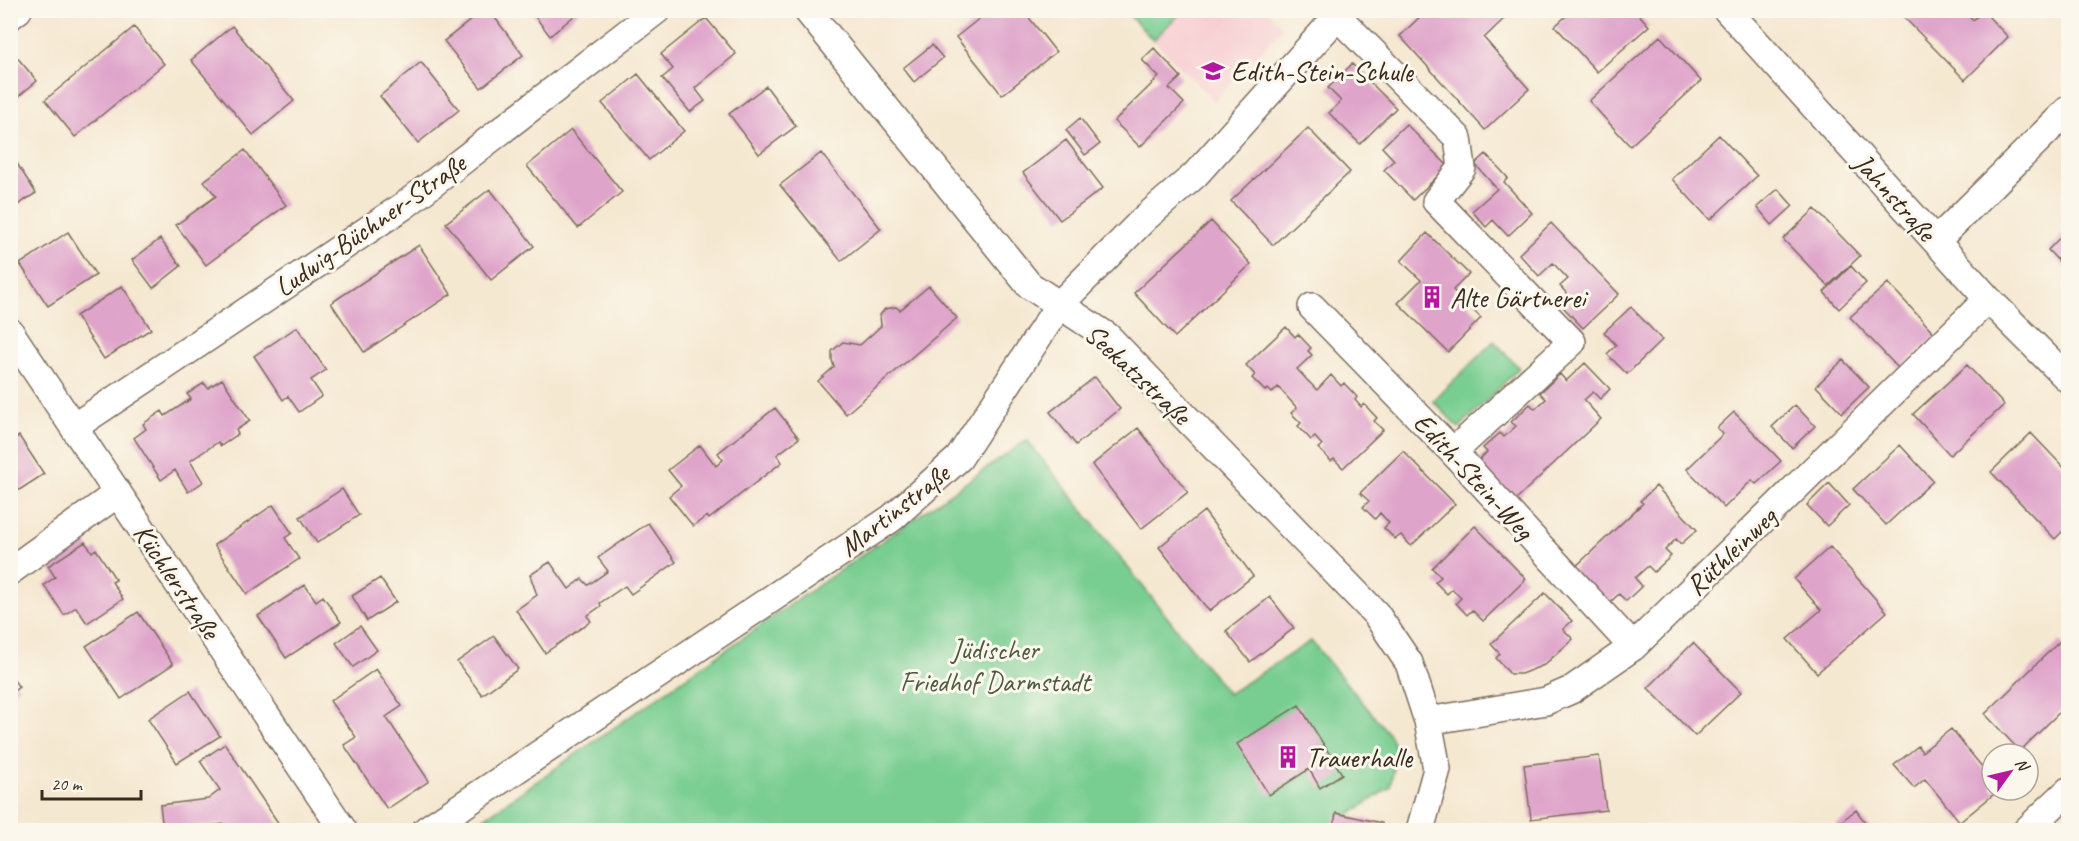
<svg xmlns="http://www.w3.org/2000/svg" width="2079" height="841" font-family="Caveat,sans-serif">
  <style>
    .built { fill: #f7cfd3 }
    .green { fill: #78cd91; stroke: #5a7c58; stroke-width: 1.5 }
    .building { fill: #dfa4ca }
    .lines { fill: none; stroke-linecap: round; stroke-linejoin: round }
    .minor-casing { stroke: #7c6c5d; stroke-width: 30 }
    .minor { stroke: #fff; stroke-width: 27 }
    .labels { text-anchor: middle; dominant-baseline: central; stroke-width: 6; stroke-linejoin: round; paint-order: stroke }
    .poi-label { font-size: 28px; fill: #3b2a1e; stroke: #fbf7ec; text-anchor: start }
    .street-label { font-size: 28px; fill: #3b2a1e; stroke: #fbf7ec }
    .park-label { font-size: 28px; fill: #4d5b40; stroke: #fbf7ec }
  </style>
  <rect width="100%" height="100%" fill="#fbf7ec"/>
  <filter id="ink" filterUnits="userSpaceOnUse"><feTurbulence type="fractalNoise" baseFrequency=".0167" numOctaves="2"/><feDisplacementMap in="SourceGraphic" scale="12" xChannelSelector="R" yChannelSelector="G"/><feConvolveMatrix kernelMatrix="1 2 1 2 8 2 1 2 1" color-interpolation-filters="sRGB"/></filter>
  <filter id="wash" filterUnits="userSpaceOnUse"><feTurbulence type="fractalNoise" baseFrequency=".008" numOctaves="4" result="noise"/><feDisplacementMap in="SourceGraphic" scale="24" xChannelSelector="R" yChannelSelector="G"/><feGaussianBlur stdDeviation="1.35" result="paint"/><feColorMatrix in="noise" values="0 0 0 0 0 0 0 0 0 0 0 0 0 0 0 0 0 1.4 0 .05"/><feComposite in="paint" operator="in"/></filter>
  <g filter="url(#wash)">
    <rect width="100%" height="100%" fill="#f5e8d1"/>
    <!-- built -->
    <path class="built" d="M1125 11H1267L1283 27 1214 101Z"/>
    <!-- green -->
    <path class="green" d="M1125 11H1183L1153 40Z
      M1494 341 1519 368 1459 428 1433 401Z
      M1027 440 1228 694 1311 641 1389 734 1397 753 1390 787 1327 830H467Z"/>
    <g id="blocks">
      <!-- building -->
      <path class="building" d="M484 10H489L523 55 481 88 444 41Z
        M530 10H581L550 36Z
        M990 10H1023L1056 52 1002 95 956 37Z
        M1427 10H1506L1509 14 1484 38 1529 89 1485 130 1400 36Z
        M1573 10H1635L1649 26 1597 72 1555 26Z
        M1897 10H1964L1973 20 1983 11 2008 37 1965 80Z
        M706 18 736 54 695 88 705 101 690 112 662 78 673 69 661 54Z
        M232 26 294 101 253 135 191 60Z
        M134 27 164 64 75 137 45 100Z
        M1660 36 1701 81 1630 146 1589 101Z
        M932 45 943 58 914 82 903 68Z
        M1154 48 1181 77 1169 88 1184 103 1140 147 1114 121 1159 77 1142 60Z
        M10 49 37 81 14 100 10 97Z
        M421 62 459 110 418 143 380 96Z
        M1352 64 1396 108 1360 144 1329 113 1341 101 1328 88Z
        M638 74 684 131 649 160 602 103Z
        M766 86 796 126 759 154 729 114Z
        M1080 118 1100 144 1085 155 1066 130Z
        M1406 124 1448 166 1413 200 1384 170 1394 160 1382 147Z
        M1308 128 1350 172 1273 245 1231 201Z
        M571 130 622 192 578 228 527 166Z
        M1719 135 1757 176 1710 220 1672 179Z
        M1066 140 1103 188 1060 220 1023 173Z
        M245 150 286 205 206 265 176 225 216 196 204 181Z
        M821 153 881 229 841 261 780 185Z
        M1486 154 1508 178 1504 182 1532 213 1508 236 1493 220 1486 227 1472 211 1497 189 1475 164Z
        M14 159 36 193 10 210V162Z
        M490 189 534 246 491 280 446 223Z
        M1778 189 1793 206 1772 225 1757 207Z
        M1815 209 1860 256 1828 286 1783 239Z
        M1211 221 1251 264 1175 337 1134 293Z
        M1551 223 1619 294 1583 328 1564 308 1572 299 1560 286 1568 279 1553 263 1539 276 1519 254Z
        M2068 229V271L2048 250Z
        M68 232 96 275 48 306 20 264Z
        M1427 233 1469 274 1453 290 1481 318 1448 352 1398 303 1421 280 1401 261Z
        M160 239 181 266 153 288 132 260Z
        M419 245 451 294 364 352 331 303Z
        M1851 266 1866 283 1839 309 1824 292Z
        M1888 283 1936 335 1899 369 1850 317Z
        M122 286 151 329 104 359 76 316Z
        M929 286 957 318 846 414 818 381 834 367 832 360V351L843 342 860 345 881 326 880 315 885 309 896 307 900 310Z
        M1631 307 1662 340 1627 374 1607 354 1616 345 1604 332Z
        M297 327 326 370 311 380 322 396 299 412 288 396 283 400 254 356Z
        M1286 327 1295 337 1298 334 1311 348 1308 351 1312 355 1297 369 1307 380 1317 390 1331 375 1341 386 1344 383 1357 397 1355 400 1361 407 1364 404 1377 418 1374 421 1383 430 1343 468 1334 459 1331 461 1318 448 1322 445 1315 437 1311 440 1298 426 1301 423 1291 413 1297 408 1288 398 1278 387 1272 393 1268 389 1265 391 1252 378 1255 375 1246 365Z
        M1843 360 1869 387 1842 413 1816 386Z
        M1585 363 1610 389 1600 399 1593 392 1584 400 1601 419 1512 503 1475 464 1487 452 1483 448 1500 433 1504 437 1516 426 1511 422 1530 404 1535 409 1546 399 1540 393 1560 374 1566 381Z
        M1967 365 2004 405 1950 455 1913 414Z
        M1095 377 1120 409 1076 445 1050 412Z
        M222 379 250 421 236 430 238 434 221 446 218 442 190 461 203 482 188 492 175 470 161 480 134 438 146 429 143 424 162 411 165 416 191 399 187 394 204 383 208 388Z
        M1795 405 1815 426 1792 448 1772 427Z
        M775 408 799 438 777 455 782 462 709 519 707 516 693 526 669 496 681 486 668 470 700 445 716 466 723 460 718 453Z
        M1734 412 1781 461 1756 484 1752 480 1724 508 1687 469 1723 434 1717 428Z
        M1138 428 1188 492 1141 529 1092 465Z
        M2031 433 2068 472V526L2055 539 1991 472Z
        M19 436 44 474 10 496V441Z
        M1900 445 1933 481 1886 525 1853 489Z
        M1403 451 1455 504 1411 546 1401 535 1395 539 1384 528 1389 523 1380 513 1375 519 1363 507 1369 501 1360 493Z
        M1829 483 1849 505 1827 526 1807 505Z
        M1656 486 1697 530 1681 544 1676 539 1665 550 1671 556 1654 572 1648 566 1635 578 1642 586 1626 601 1619 594 1605 607 1571 571 1643 503 1640 501Z
        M342 489 359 515 317 543 300 517Z
        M273 505 292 533 285 538 299 559 247 594 214 545Z
        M1204 511 1253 576 1209 611 1159 547Z
        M648 523 676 562 631 594 625 586 600 603 601 606 587 616 591 621 545 653 516 610 537 595 530 575 550 562 569 589 582 579 588 585 608 571 598 558Z
        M1475 526 1526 579 1483 621 1472 610 1467 615 1456 603 1461 598 1452 589 1447 594 1435 582 1441 577 1432 568Z
        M85 542 92 552 96 549 116 580 112 582 123 599 87 623 76 607 64 615 44 585 55 577 48 566Z
        M1830 547 1887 612 1817 673 1787 639 1821 610 1794 579Z
        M380 578 396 602 367 621 352 596Z
        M305 585 316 601 323 596 341 622 286 658 258 616Z
        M1545 593 1572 621 1563 629 1573 639 1544 665 1521 674H1510L1496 658 1500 654 1491 644Z
        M1270 597 1294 628 1250 662 1226 631Z
        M138 612 173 664 121 699 86 646Z
        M360 626 377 650 353 667 336 643Z
        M494 636 518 669 482 695 457 662Z
        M2060 641 2068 650V704L2020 751 1985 714Z
        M1693 643 1741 692 1695 736 1648 688Z
        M376 669 402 706 386 717 429 781 387 809 344 745 356 737 330 701Z
        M10 675 19 687 10 694Z
        M190 691 220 736 177 763 148 719Z
        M1299 705 1342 774 1320 788 1309 769 1269 795 1237 744Z
        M1951 729 1992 779V790H1999L1960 822 1925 779 1914 788 1894 765 1918 746 1922 752Z
        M225 744 283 830H229L225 824 163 830 160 805 208 799 220 790 200 761Z
        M1599 756 1606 810 1531 819 1524 765Z
        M1856 810 1871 830H1830Z
        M1336 813 1382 823 1381 830H1333Z"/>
    </g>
  </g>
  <g filter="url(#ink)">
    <use href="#blocks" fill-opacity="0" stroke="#7c6c5d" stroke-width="1.5"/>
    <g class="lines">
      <!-- minor casing -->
      <g class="minor-casing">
        <path id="minor" d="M807 10 1029 285 1107 336 1376 614 1409 663 1428 721 1437 769 1420 830
          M1727 10 1988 299 2068 379
          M10 16 18 10
          M1338 17 1458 138 1462 168 1436 201 1572 342 1453 452
          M1936 241 2068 110
          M1312 307 1453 452 1633 647
          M10 332 343 830
          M74 427 405 205 657 10
          M10 571 118 493
          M1428 721 1546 701 1571 690 1633 647 1988 299
          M426 830 892 518 959 458 1059 305 1145 218 1195 175 1343 10
          M2027 830 2068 791"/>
      </g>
      <!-- minor -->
      <use href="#minor" class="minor"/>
    </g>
  </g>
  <!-- icons -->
  <defs>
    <g id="school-bare" transform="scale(1.8)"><path d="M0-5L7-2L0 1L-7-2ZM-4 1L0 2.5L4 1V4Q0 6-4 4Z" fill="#b5179e" stroke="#fbf7ec" stroke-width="2.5" paint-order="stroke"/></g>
    <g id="building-bare" transform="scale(1.8)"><path d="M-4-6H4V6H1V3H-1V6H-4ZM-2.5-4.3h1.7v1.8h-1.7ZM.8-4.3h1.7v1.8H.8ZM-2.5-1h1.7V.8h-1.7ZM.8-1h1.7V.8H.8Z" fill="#b5179e" stroke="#fbf7ec" stroke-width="2.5" paint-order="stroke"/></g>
  </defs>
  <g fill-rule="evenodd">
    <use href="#school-bare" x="1213" y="71"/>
    <use href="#building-bare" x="1432" y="297"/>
    <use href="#building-bare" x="1288" y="757"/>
  </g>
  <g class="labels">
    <!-- poi labels -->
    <g class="poi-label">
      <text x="1231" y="71">Edith-Stein-Schule</text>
      <text x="1450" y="297">Alte Gärtnerei</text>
      <text x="1306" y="757">Trauerhalle</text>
    </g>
    <!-- street labels -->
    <g class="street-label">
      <text transform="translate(1895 197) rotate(48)">Jahnstraße</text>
      <text transform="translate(370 225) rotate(-35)">Ludwig-Büchner-Straße</text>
      <text transform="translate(1138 374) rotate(43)">Seekatzstraße</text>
      <text transform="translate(1474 476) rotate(47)">Edith-Stein-Weg</text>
      <text transform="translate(894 510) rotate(-38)">Martinstraße</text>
      <text transform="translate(1731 551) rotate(-44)">Rüthleinweg</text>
      <text transform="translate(177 581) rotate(56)">Küchlerstraße</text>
    </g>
    <!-- park labels -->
    <g class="park-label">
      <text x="995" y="649">Jüdischer<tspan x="995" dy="32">Friedhof Darmstadt</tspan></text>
    </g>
  </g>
  <!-- margin -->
  <rect width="2079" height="841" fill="none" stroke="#fbf7ec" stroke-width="36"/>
  <!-- north arrow -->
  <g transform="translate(2010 772) rotate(56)"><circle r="28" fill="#fbf7ec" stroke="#aea59a" stroke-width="1.5"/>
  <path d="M0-4.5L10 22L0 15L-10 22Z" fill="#b5179e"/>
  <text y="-9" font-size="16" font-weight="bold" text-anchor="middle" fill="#3b2a1e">N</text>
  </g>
  <!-- scale -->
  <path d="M42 790v9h99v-9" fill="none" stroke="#3b2a1e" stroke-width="3"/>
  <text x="51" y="790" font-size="18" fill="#3b2a1e" stroke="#fbf7ec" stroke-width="4.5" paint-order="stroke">20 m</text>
</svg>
